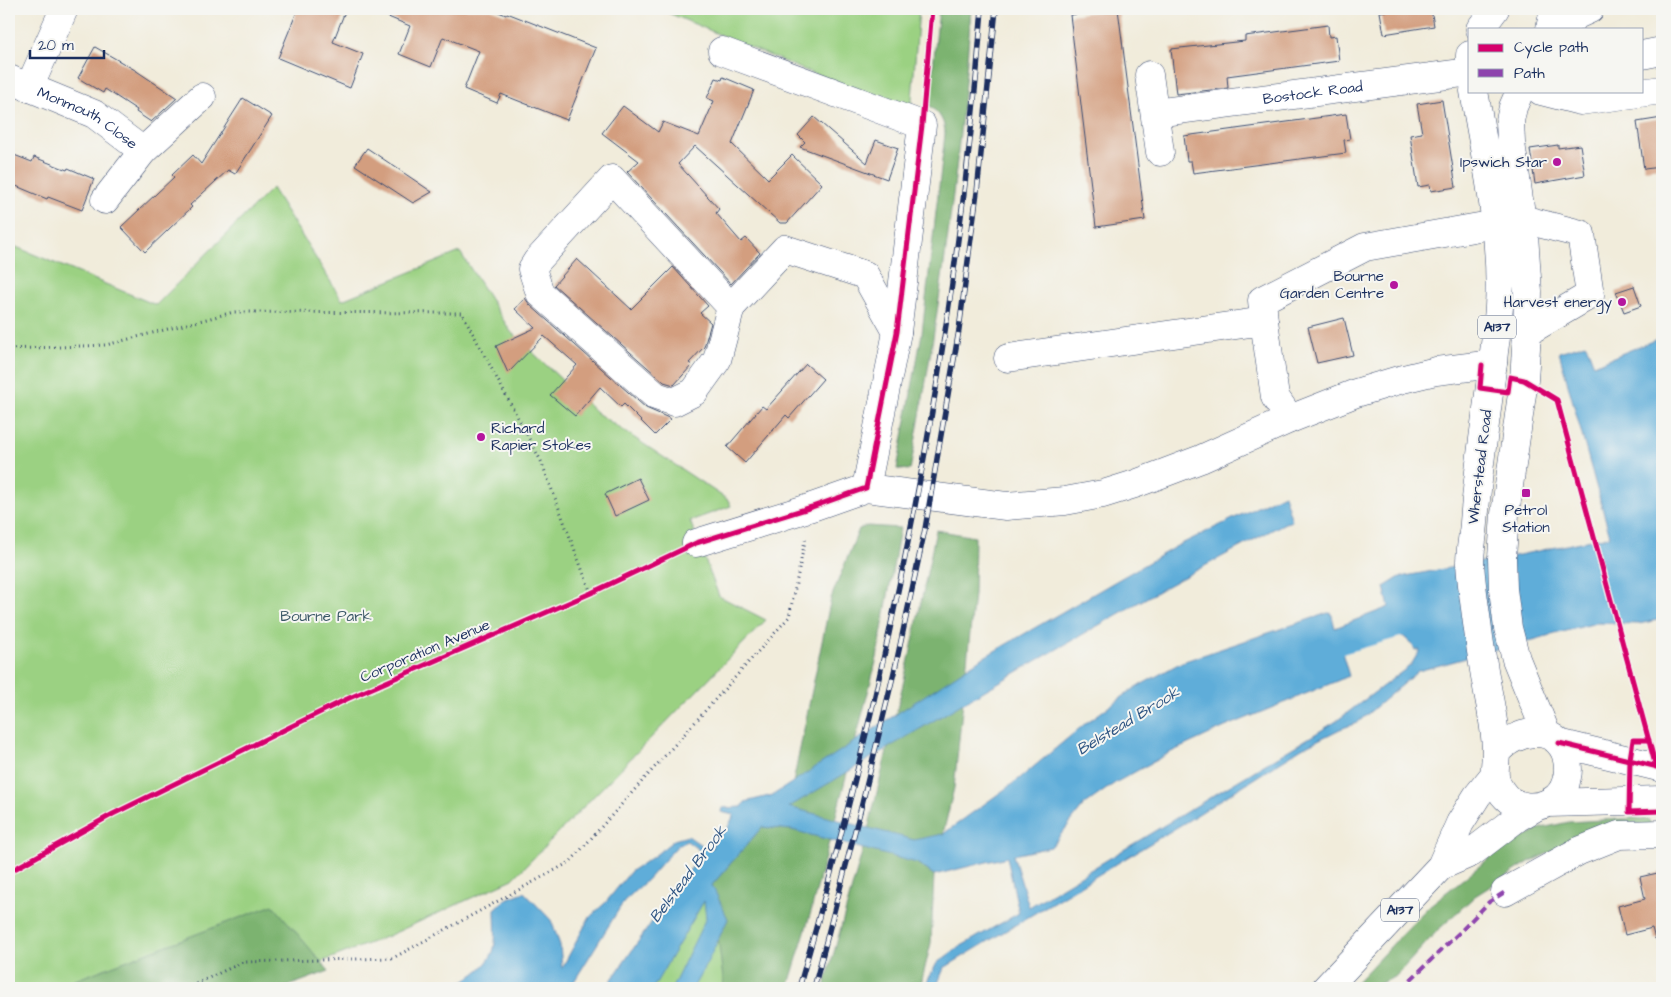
<svg xmlns="http://www.w3.org/2000/svg" width="1671" height="997" font-family="'Architects Daughter',sans-serif">
  <style>
    .green { fill: #9bd182; stroke: #5b8070 }
    .forest { fill: #7cb370; stroke: #4c7167 }
    .water { fill: #5fadd9; stroke: #3d6e9c; fill-rule: evenodd }
    .lines { fill: none; stroke-linecap: round; stroke-linejoin: round }
    .stream { stroke: #5fadd9; stroke-width: 8 }
    .building { fill: #d39e7f }
    .minor-casing { stroke: #3b4b71; stroke-width: 29 }
    .major-casing { stroke: #3b4b71; stroke-width: 29 }
    .path { stroke: #3b4b71; stroke-width: 3; stroke-dasharray: 1 4; stroke-linecap: butt }
    .minor { stroke: #fff; stroke-width: 28 }
    .major { stroke: #fff; stroke-width: 28 }
    .rail-casing { stroke: #1b2f5e; stroke-width: 5.5 }
    .rail { stroke: #f6f6f2; stroke-width: 4; stroke-dasharray: 11; stroke-linecap: butt }
    .quiet { stroke: #8e44ad; stroke-width: 4; stroke-dasharray: 8 4; stroke-linecap: butt }
    .cycleway-casing { stroke: #f6f6f2; stroke-width: 8 }
    .cycleway { stroke: #d6006c; stroke-width: 5 }
    .poi-dot { fill: #b5179e; stroke: #f6f6f2; stroke-width: 2 }
    .labels { text-anchor: middle; dominant-baseline: central; stroke-width: 4; stroke-linejoin: round; paint-order: stroke }
    .shield { fill: #f6f6f2; stroke: #5d6b8a; stroke-width: 1 }
    .shield-label { font-size: 14px; font-weight: bold; fill: #1b2f5e }
    .street-label { font-size: 15px; fill: #1b2f5e; stroke: #f6f6f2 }
    .poi-label { font-size: 15px; fill: #1b2f5e; stroke: #f6f6f2; text-anchor: end }
    .park-label { font-size: 15px; fill: #3b5867; stroke: #f6f6f2 }
    .water-label { font-size: 16px; font-style: italic; fill: #2f5583; stroke: #f6f6f2 }
  </style>
  <rect width="100%" height="100%" fill="#f6f6f2"/>
  <filter id="ink" filterUnits="userSpaceOnUse"><feTurbulence type="fractalNoise" baseFrequency=".02" numOctaves="2"/><feDisplacementMap in="SourceGraphic" scale="10" xChannelSelector="R" yChannelSelector="G"/><feConvolveMatrix kernelMatrix="1 2 1 2 8 2 1 2 1" color-interpolation-filters="sRGB"/></filter>
  <filter id="wash" filterUnits="userSpaceOnUse"><feTurbulence type="fractalNoise" baseFrequency=".0096" numOctaves="4" result="noise"/><feDisplacementMap in="SourceGraphic" scale="20" xChannelSelector="R" yChannelSelector="G"/><feGaussianBlur stdDeviation="1.12" result="paint"/><feColorMatrix in="noise" values="0 0 0 0 0 0 0 0 0 0 0 0 0 0 0 0 0 1.4 0 .05"/><feComposite in="paint" operator="in"/></filter>
  <g filter="url(#wash)">
    <rect width="100%" height="100%" fill="#f1ecdb"/>
    <!-- green -->
    <path class="green" d="M659 9H919L911 112 799 68Z
      M272 188 342 300 460 252 511 332 597 413 728 500 731 506 690 521 719 596 766 620 513 879 388 936 254 988H9V244L156 305Z
      M726 867V988H628Z"/>
    <!-- forest -->
    <path class="forest" d="M939 9H971C960 163 939 318 910 470L897 469 922 333 945 134C945 122 940 113 929 106Z
      M867 526 900 528 877 658 810 915 788 988H724L712 885 762 827 792 830 788 807 831 598 859 529Z
      M936 530 975 537 974 594 954 788 943 834 917 863 934 875 931 943 920 988H824L866 838 910 655Z
      M1636 818 1649 820 1652 830 1562 847 1529 862 1475 896 1438 930 1395 977 1369 988H1351L1429 906 1501 849 1542 828 1569 822Z
      M273 905 329 971 283 988H54Z"/>
    <!-- water -->
    <path class="water" d="M1662 337V619L1639 624 1596 623 1418 671 1357 723 1340 729 1302 748 1189 820 944 968 936 988H926L928 980 937 963 956 949 1019 913 1007 857 934 875 917 863 792 830 762 827 712 885 728 919 709 959 693 988H672L706 918 704 901 653 988H606L674 890 703 853 687 841 678 845 647 880 624 901 570 988H452C466 980 487 968 493 952 497 941 495 921 495 909L506 899 524 892 551 920 560 945 562 968 589 918 606 902 631 871 653 857 674 840 688 836 707 849 712 848 715 838 727 829 734 815 721 812 722 808 742 807 745 802 773 795 979 660 1175 547 1284 494 1292 521 1285 523 1169 585 975 696 789 807 914 840 943 834 1019 779 1086 723 1135 688 1182 662 1331 612 1335 628 1389 607 1384 587 1400 577 1514 556 1610 536 1559 352 1586 344 1594 365ZM1397 631 1413 645 1415 650H1420L1411 665 1335 722 1029 907 1013 855 1051 847 1084 805 1115 783 1169 753 1225 727 1349 676 1341 649Z"/>
    <g class="lines">
      <!-- stream -->
      <path class="stream" d="M1332 653 1404 632"/>
    </g>
    <g id="blocks">
      <!-- building -->
      <path class="building" d="M298 9H346L333 42 363 54 350 88 278 58Z
        M369 9H491L506 15 507 13 596 48 567 120 501 94 497 103 464 89 479 51 443 37 431 67 399 54 410 26Z
        M1118 9 1145 220 1096 227 1070 15Z
        M1399 9H1431L1434 26 1384 34 1380 12Z
        M1328 25 1329 37 1336 36 1339 61 1227 76 1228 88 1176 94 1171 49 1245 41V36Z
        M95 47 135 70 177 98 151 122 136 112 137 110 105 89 103 93 78 78Z
        M723 77 754 90 732 144 768 179 792 155 822 184 787 223H780L695 146 678 164 719 209 716 213 741 242 746 238 760 253 731 284 627 172 639 161 602 133 623 106 658 132 663 122 699 136 714 101 707 98 716 78 722 80Z
        M243 98 272 116 235 174 228 170 190 205 192 207 145 252 121 227 174 177 172 175 193 155 201 164Z
        M1442 100 1456 187 1431 191 1430 185 1418 187 1410 135 1422 133 1417 104Z
        M1346 114 1350 139 1344 140 1346 153 1193 173 1191 161H1187L1184 136Z
        M814 117 867 163 876 140 898 148 887 179 800 147 805 142 798 135Z
        M1662 118V167L1644 169 1637 122Z
        M1558 145V148L1580 145 1585 175 1535 184 1530 149Z
        M367 148 432 192 413 203 355 165Z
        M9 153 32 162 34 157 67 170 68 168 94 179 82 210 48 197 47 199 9 183Z
        M577 259 631 309 673 267 708 306 700 313 711 323 704 347 689 363 692 365 674 385 664 382 554 285Z
        M1634 286 1641 306 1624 312 1616 292Z
        M525 298 530 305 646 408 671 419 655 435 624 404 621 407 600 387 575 416 550 395 577 365 544 336 508 373 496 346 535 328 515 309Z
        M1344 318 1353 355 1317 363 1308 327Z
        M806 364 823 379 789 418 786 415 745 463 727 447 762 406 766 409Z
        M638 478 649 500 615 516 605 494Z
        M1662 872V938L1655 939 1652 928 1625 935 1618 906 1645 899 1640 877Z"/>
    </g>
  </g>
  <g filter="url(#ink)">
    <use href="#blocks" fill-opacity="0" stroke="#3b4b71" stroke-width="1"/>
    <g class="lines">
      <!-- minor casing -->
      <g class="minor-casing">
        <g id="minor">
          <path d="M1559 29 1577 15 1590 9"/>
          <path d="M722 51 922 125 897 332 866 488"/>
          <path d="M1642 55 1662 51"/>
          <path d="M1149 75 1160 152"/>
          <path id="s1" d="M9 79 94 114 143 151 105 200"/>
          <path d="M29 88 64 9"/>
          <path d="M1541 91 1580 101 1662 90"/>
          <path id="s2" d="M1155 113 1470 72"/>
          <path d="M143 151 202 97"/>
          <path d="M1522 219 1581 234 1590 295 1527 332"/>
          <path d="M731 307 717 360 694 392 674 402 656 396 540 293 532 269 537 261 612 179 731 307 785 249 865 275 897 332"/>
          <path d="M1264 321 1262 300 1365 247 1496 224"/>
          <path d="M1008 358 1264 321 1275 397 1290 419"/>
          <path d="M696 543 812 507 866 488 1006 506 1065 501 1103 494 1135 484 1201 459 1290 419 1356 393 1399 380 1436 371 1493 364"/>
          <path d="M1505 892 1579 851 1619 835 1662 834"/>
        </g>
      </g>
      <!-- major casing -->
      <g class="major-casing">
        <path id="major" d="M1480 29 1495 9
          M1550 29 1554 9
          M1470 55V60
          M1474 91C1486 163 1503 234 1499 307 1498 322 1496 337 1494 352 1488 409 1478 465 1474 523 1473 536 1470 550 1470 563 1471 578 1473 594 1475 608 1478 631 1481 653 1485 676 1489 700 1496 728 1496 752 1496 767 1491 777 1501 791 1513 810 1540 811 1557 797 1562 792 1566 784 1567 777 1569 770 1568 763 1566 755 1555 722 1514 730 1496 753
          M1520 91 1513 107 1510 121 1511 143 1524 235 1528 292 1527 332 1524 380 1505 514 1502 558 1503 589 1508 628 1516 659 1547 735
          M1559 743 1662 768
          M1548 803 1662 800
          M1441 866 1471 853 1517 818 1536 807
          M1326 988 1441 866 1460 823 1477 796 1494 775"/>
      </g>
      <!-- path -->
      <path class="path" d="M924 97 932 9
        M9 349 106 345 234 312 462 313 541 461 591 593
        M187 988 243 962 393 958 570 862 789 617 806 536"/>
      <!-- minor -->
      <use href="#minor" class="minor"/>
      <!-- major -->
      <use href="#major" class="major"/>
      <!-- rail casing -->
      <g class="rail-casing">
        <path id="rail" d="M799 988C891 669 957 341 982 9
          M814 988 862 804 896 664 925 529 959 330 977 192 996 9"/>
      </g>
      <!-- rail -->
      <use href="#rail" class="rail"/>
      <!-- quiet -->
      <path class="quiet" d="M1402 988 1463 929 1489 902 1505 892"/>
      <!-- cycleway casing -->
      <g class="cycleway-casing">
        <path id="cycleway" d="M1482 365 1480 388 1508 392 1510 377 1524 380 1557 400 1656 767
          M1649 740H1633L1630 759 1629 812 1662 811
          M1559 743 1662 768
          M9 872 113 814 347 699 591 593 696 543 812 507 866 488 897 332 922 125 932 9"/>
      </g>
      <!-- cycleway -->
      <use href="#cycleway" class="cycleway"/>
    </g>
  </g>
  <!-- markers -->
  <g class="poi-dot">
    <circle cx="1557" cy="162" r="5"/>
    <circle cx="1394" cy="285" r="5"/>
    <circle cx="1622" cy="302" r="5"/>
    <circle cx="481" cy="437" r="5"/>
    <rect x="1521" y="488" width="10" height="10" rx="2.5"/>
  </g>
  <g class="labels">
    <!-- shield labels -->
    <g class="shield">
      <rect x="1478" y="315.5" width="38" height="23" rx="4"/>
      <rect x="1381" y="898.5" width="38" height="23" rx="4"/>
    </g>
    <g class="shield-label">
      <text x="1497" y="327">A137</text>
      <text x="1400" y="910">A137</text>
    </g>
    <!-- street labels -->
    <g class="street-label">
      <text stroke="none"><textPath href="#s2" startOffset="159">Bostock Road</textPath></text>
      <text stroke="none"><textPath href="#s1" startOffset="88">Monmouth Close</textPath></text>
      <text transform="translate(1480 467) rotate(-83)">Wherstead Road</text>
      <text transform="translate(425 651) rotate(-23)">Corporation Avenue</text>
    </g>
    <!-- poi labels -->
    <g class="poi-label">
      <text x="1547" y="162">Ipswich Star</text>
      <text x="1384" y="276">Bourne<tspan x="1384" dy="17">Garden Centre</tspan></text>
      <text x="1612" y="302">Harvest energy</text>
      <text x="491" y="428" text-anchor="start">Richard<tspan x="491" dy="17">Rapier Stokes</tspan></text>
      <text x="1526" y="510" text-anchor="middle">Petrol<tspan x="1526" dy="17">Station</tspan></text>
    </g>
    <!-- park labels -->
    <g class="park-label">
      <text x="326" y="616">Bourne Park</text>
    </g>
    <!-- water labels -->
    <g class="water-label">
      <text transform="translate(1128 721) rotate(-31)">Belstead Brook</text>
      <text transform="translate(688 874) rotate(-53)">Belstead Brook</text>
    </g>
  </g>
  <!-- margin -->
  <rect width="1671" height="997" fill="none" stroke="#f6f6f2" stroke-width="30"/>
  <!-- legend -->
  <rect x="1468" y="28" width="175" height="65" fill="#f6f6f2" stroke="#9ea6b7"/>
  <rect x="1478" y="44" width="25" height="8" fill="#d6006c" stroke="#9ea6b7"/>
  <text x="1514" y="52" font-size="15" fill="#1b2f5e">Cycle path</text>
  <rect x="1478" y="69" width="25" height="8" fill="#8e44ad" stroke="#9ea6b7"/>
  <text x="1514" y="78" font-size="15" fill="#1b2f5e">Path</text>
  <!-- scale -->
  <path d="M30 50v8h74v-8" fill="none" stroke="#1b2f5e" stroke-width="2.5"/>
  <text x="38" y="50" font-size="15" fill="#1b2f5e" stroke="#f6f6f2" stroke-width="4" paint-order="stroke">20 m</text>
</svg>
